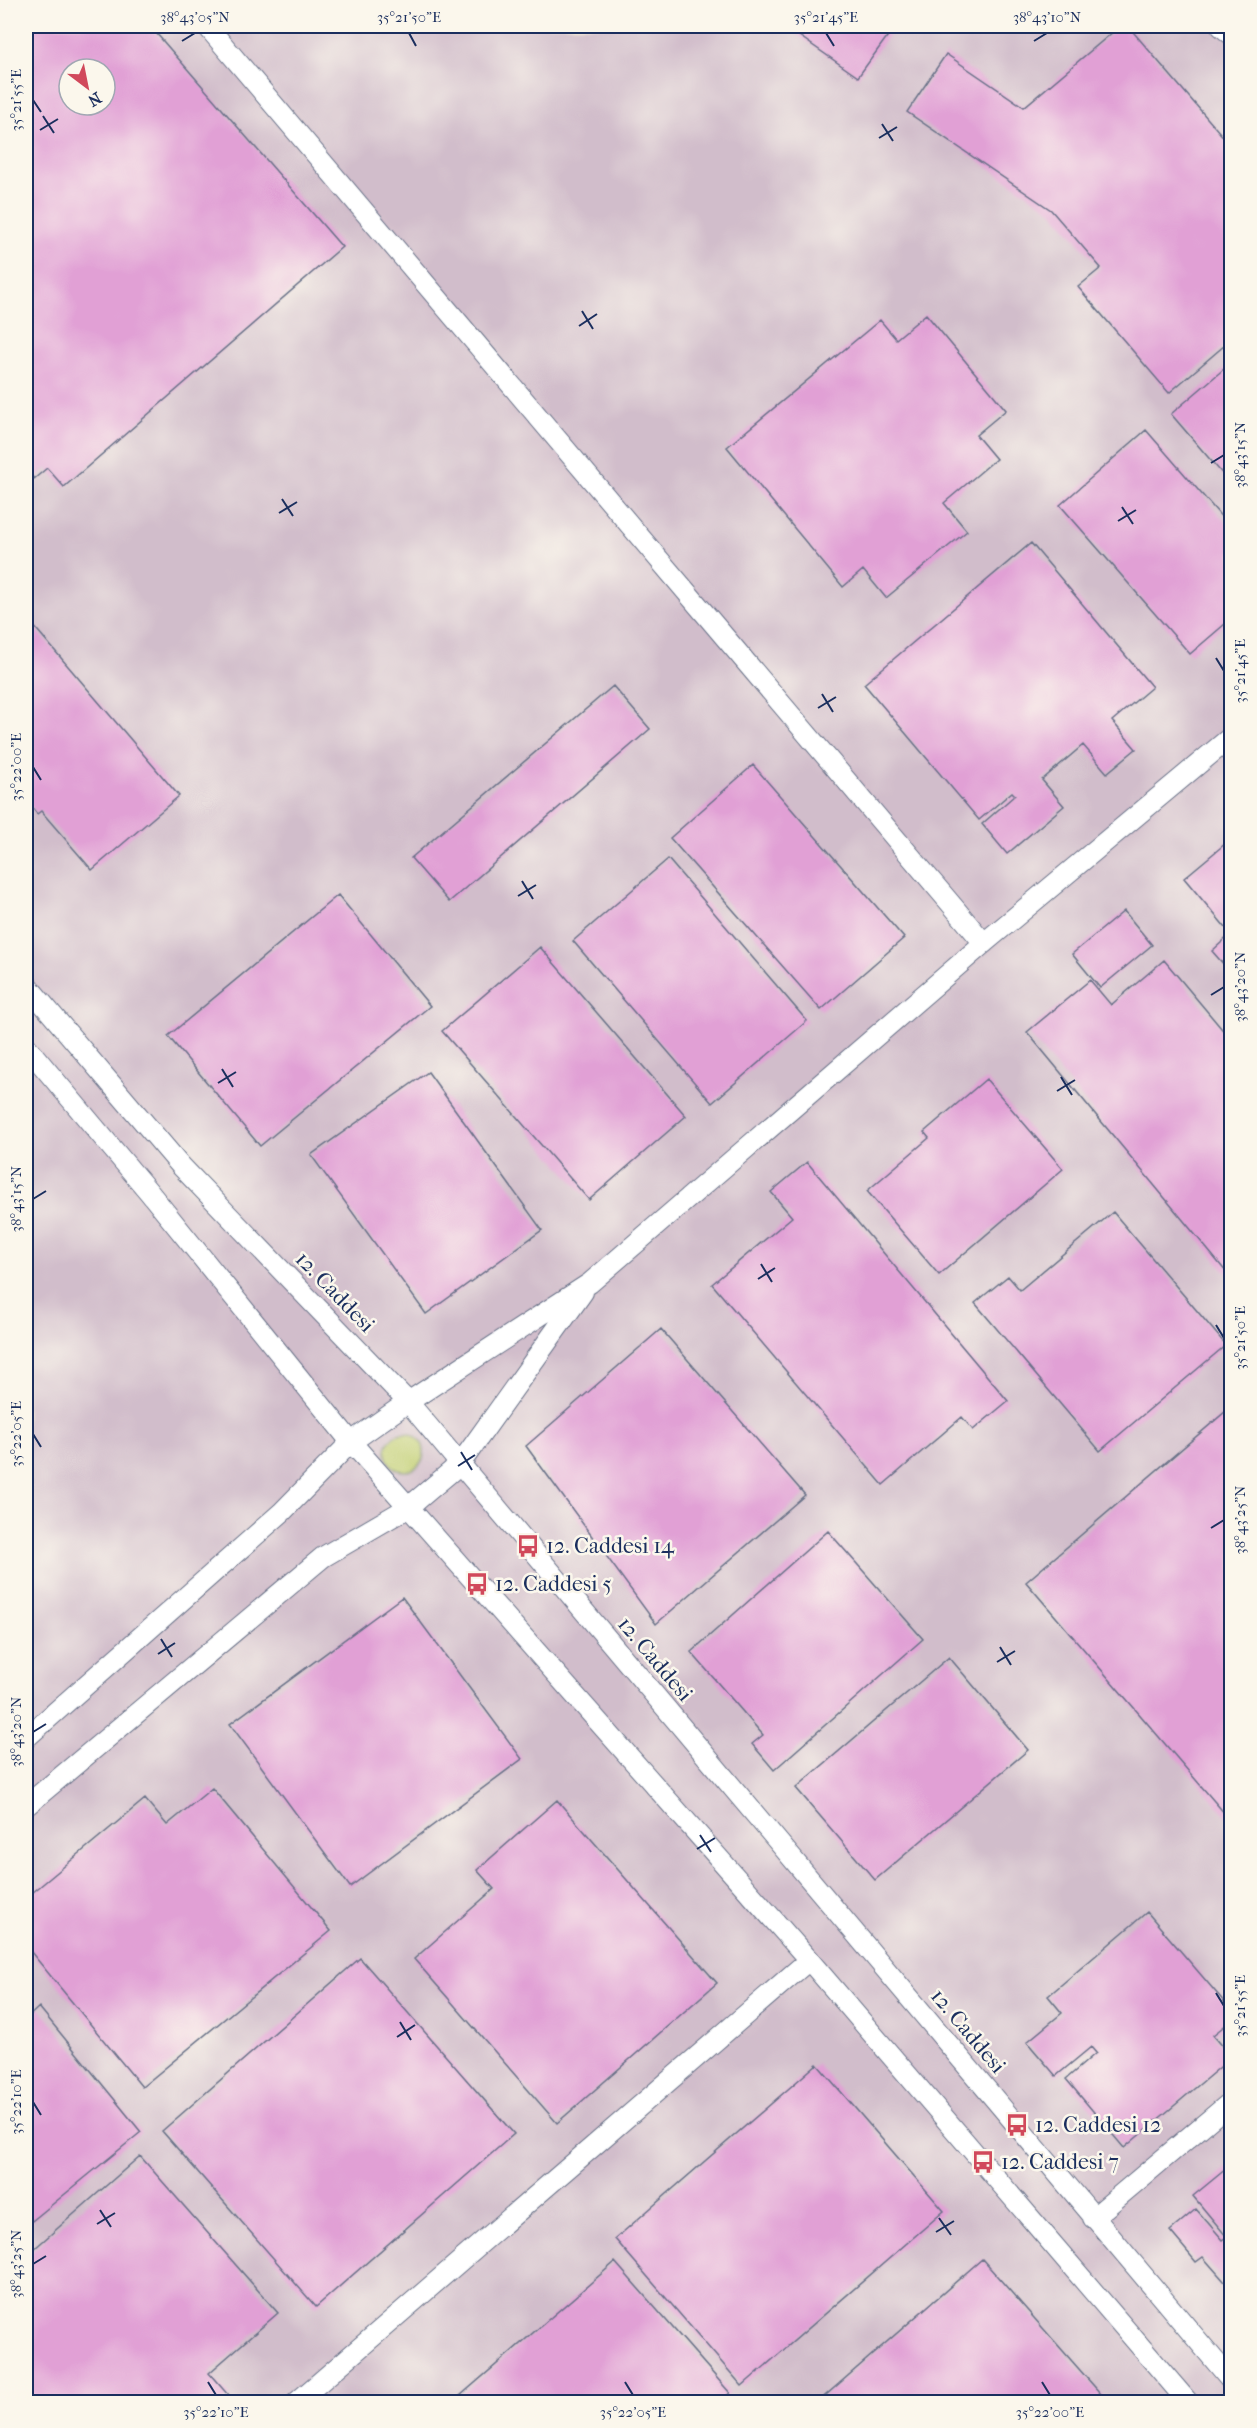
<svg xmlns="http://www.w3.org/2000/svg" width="1257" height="2428" font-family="'IM FELL French Canon',serif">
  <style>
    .industrial { fill: #d1bdcb; fill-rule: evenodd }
    .green { fill: #c0ce70; stroke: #6e7e67; stroke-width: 1.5 }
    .building { fill: #e1a0d5; fill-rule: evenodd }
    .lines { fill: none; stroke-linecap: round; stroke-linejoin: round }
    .minor-casing { stroke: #677087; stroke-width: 22 }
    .minor { stroke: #fff; stroke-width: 20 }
    .ticks { fill: none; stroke: #1b2f5e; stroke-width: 2 }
    .labels { text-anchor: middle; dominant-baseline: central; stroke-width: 5; stroke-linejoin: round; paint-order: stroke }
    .street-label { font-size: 22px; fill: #1b2f5e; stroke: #fbf7ec }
    .poi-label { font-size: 22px; fill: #1b2f5e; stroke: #fbf7ec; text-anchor: start }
    .neatline { fill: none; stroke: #1b2f5e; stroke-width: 2 }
    .ticks-label { font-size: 15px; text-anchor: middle; fill: #1b2f5e }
  </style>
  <rect width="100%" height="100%" fill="#fbf7ec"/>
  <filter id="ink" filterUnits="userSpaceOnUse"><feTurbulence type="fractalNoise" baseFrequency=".0167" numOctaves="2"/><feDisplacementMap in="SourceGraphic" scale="12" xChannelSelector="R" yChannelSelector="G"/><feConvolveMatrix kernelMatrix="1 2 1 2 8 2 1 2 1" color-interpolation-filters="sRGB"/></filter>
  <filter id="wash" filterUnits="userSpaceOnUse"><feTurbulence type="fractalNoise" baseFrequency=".008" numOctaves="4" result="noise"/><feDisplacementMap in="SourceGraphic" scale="24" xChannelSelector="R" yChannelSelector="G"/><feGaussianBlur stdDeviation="1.35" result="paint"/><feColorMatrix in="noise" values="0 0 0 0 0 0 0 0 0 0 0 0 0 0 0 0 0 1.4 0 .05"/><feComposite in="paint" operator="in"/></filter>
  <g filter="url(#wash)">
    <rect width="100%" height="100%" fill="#f5ead3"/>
    <!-- industrial -->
    <path class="industrial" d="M26 26H1231V2402H26ZM69 69H105V105H69Z"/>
    <!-- green -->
    <path class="green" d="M386 1452a19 19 0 1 1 38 0a19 19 0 1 1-38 0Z"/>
    <g id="blocks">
      <!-- building -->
      <path class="building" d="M26 26H150L342 247 64 487 47 468 34 479 26 469ZM69 69H105V105H69Z
        M785 26H895L858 77Z
        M1120 26H1128L1232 147V339L1169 393 1078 287 1101 268 1051 210 907 112 946 54 1024 107Z
        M926 314 1006 410 976 435 996 459 944 503 967 531 886 598 863 570 843 587 727 447 880 320 896 339Z
        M1232 362V485L1171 414Z
        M1146 430 1232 529V618L1190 654 1060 505Z
        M1031 543 1152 687 1112 721 1136 749 1107 773 1083 745 1042 780 1064 806 1007 854 982 824 1015 795 1012 792 979 820 864 684Z
        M26 617 179 796 92 870 41 811 37 814 26 800Z
        M613 686 650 729 449 902 411 858Z
        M753 765 904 938 821 1010 670 838Z
        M1232 838V974L1212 951 1231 934 1184 878Z
        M668 859 807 1021 712 1103 573 941Z
        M338 895 430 1006 260 1146 168 1036Z
        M1124 911 1152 945 1100 988 1072 954Z
        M540 947 686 1116 589 1200 442 1031Z
        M1164 960 1232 1041V1279L1027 1032 1090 980 1111 1005Z
        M428 1072 542 1230 426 1314 311 1155Z
        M986 1079 1063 1169 939 1275 867 1191 929 1138 924 1132Z
        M807 1162 1008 1401 973 1430 962 1417 883 1485 712 1284 792 1217 771 1192Z
        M1113 1212 1226 1345 1100 1451 975 1303 1008 1276 1020 1290Z
        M661 1329 805 1495 656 1624 526 1446Z
        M1232 1406V1822L1026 1582Z
        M828 1531 923 1639 774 1770 752 1744 763 1735 691 1652Z
        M402 1597 522 1759 350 1887 230 1724Z
        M949 1657 1028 1750 875 1880 796 1788Z
        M212 1788 331 1931 142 2087 26 1946V1898L145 1799 167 1825Z
        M557 1800 717 1983 557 2123 414 1959 494 1889 477 1870Z
        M1147 1912 1232 2011V2020L1213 2035 1232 2057 1124 2148 1066 2079 1096 2053 1091 2047 1056 2076 1027 2042 1062 2013 1048 1996Z
        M360 1958 514 2134 316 2307 162 2131Z
        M39 2007 141 2132 32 2221 26 2212V2019Z
        M817 2064 944 2211 742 2386 615 2239Z
        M140 2156 278 2313 209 2373 230 2397 223 2402H26V2256Z
        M1232 2164V2290L1203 2257 1196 2262 1170 2231 1196 2209 1223 2240 1227 2237 1193 2196Z
        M982 2259 1108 2402H818Z
        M615 2262 730 2393 719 2402H453Z"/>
    </g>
  </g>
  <g filter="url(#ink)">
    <use href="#blocks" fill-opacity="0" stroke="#677087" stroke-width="1.5"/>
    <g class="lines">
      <!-- minor casing -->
      <g class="minor-casing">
        <path id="minor" d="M207 26 984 943
          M1221 26 1232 35
          M26 984 181 1166 408 1402 1232 2381
          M26 1046 149 1192 351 1442 809 1960 1188 2402
          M26 1738 282 1512 351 1442 408 1402 590 1283 984 943 1232 736
          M26 1806 323 1557 409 1507 460 1464 583 1292
          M1093 2218 1232 2101
          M297 2402 809 1960"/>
      </g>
      <!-- minor -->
      <use href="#minor" class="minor"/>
    </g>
  </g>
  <!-- ticks -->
  <path class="ticks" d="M409 33 416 46M826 33 834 46M182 41 195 33M1034 41 1047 33M33 100 41 112M43 116 54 133M882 124 893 141M40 130 58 119M879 138 897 127M582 311 593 329M579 326 597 314M1211 463 1224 455M282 499 293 516M1122 507 1133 524M279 513 297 502M1118 521 1136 510M1216 658 1224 671M822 694 833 712M818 708 836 697M33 767 41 780M522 881 533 899M518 896 536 885M1211 995 1224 987M222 1069 233 1087M1061 1077 1072 1095M218 1083 236 1072M1057 1091 1075 1080M33 1199 46 1191M761 1264 772 1282M758 1279 775 1268M1216 1325 1224 1338M33 1434 41 1447M461 1452 472 1470M458 1466 475 1455M1211 1528 1224 1520M161 1639 172 1657M1000 1647 1011 1665M158 1654 175 1643M997 1662 1015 1651M33 1732 46 1724M700 1835 711 1852M697 1849 715 1838M1216 1993 1224 2006M400 2022 411 2040M397 2037 415 2025M33 2102 41 2115M100 2210 111 2227M939 2218 951 2235M97 2224 115 2213M936 2232 954 2221M33 2264 46 2256M208 2382 216 2395M625 2382 633 2395M1042 2382 1050 2395"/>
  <!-- icons -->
  <defs>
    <g id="bus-bare" transform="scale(1.8)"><path d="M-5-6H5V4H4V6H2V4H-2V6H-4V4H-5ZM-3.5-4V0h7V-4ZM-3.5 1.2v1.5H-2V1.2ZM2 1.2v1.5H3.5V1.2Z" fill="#d1495b" stroke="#fbf7ec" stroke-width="2.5" paint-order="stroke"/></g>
  </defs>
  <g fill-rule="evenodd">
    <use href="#bus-bare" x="528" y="1546"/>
    <use href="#bus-bare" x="477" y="1584"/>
    <use href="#bus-bare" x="1017" y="2125"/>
    <use href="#bus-bare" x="983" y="2162"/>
  </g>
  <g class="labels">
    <!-- street labels -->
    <g class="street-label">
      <text transform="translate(335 1292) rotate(46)">12. Caddesi</text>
      <text transform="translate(655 1659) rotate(50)">12. Caddesi</text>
      <text transform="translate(968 2031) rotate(50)">12. Caddesi</text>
    </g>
    <!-- poi labels -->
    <g class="poi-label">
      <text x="546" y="1546">12. Caddesi 14</text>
      <text x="495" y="1584">12. Caddesi 5</text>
      <text x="1035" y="2125">12. Caddesi 12</text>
      <text x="1001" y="2162">12. Caddesi 7</text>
    </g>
  </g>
  <!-- margin -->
  <rect width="1257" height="2428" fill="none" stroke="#fbf7ec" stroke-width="66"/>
  <!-- north arrow -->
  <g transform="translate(87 87) rotate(148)"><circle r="28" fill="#fbf7ec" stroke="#a1a7b3" stroke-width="1.5"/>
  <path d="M0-4.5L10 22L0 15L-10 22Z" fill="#d1495b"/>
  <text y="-9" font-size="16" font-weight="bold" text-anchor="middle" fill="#1b2f5e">N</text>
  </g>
  <rect x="33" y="33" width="1191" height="2362" class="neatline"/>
  <g class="ticks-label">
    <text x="195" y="22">38°43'05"N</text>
    <text x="409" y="22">35°21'50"E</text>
    <text x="826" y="22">35°21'45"E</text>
    <text x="1047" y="22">38°43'10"N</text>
    <text transform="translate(16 100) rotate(-90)" y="5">35°21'55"E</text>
    <text transform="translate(1240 455) rotate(-90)" y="5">38°43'15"N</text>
    <text transform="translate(1240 671) rotate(-90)" y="5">35°21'45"E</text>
    <text transform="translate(16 767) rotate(-90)" y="5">35°22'00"E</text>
    <text transform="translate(1240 987) rotate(-90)" y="5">38°43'20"N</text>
    <text transform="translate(16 1199) rotate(-90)" y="5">38°43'15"N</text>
    <text transform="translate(1240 1338) rotate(-90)" y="5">35°21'50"E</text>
    <text transform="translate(16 1434) rotate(-90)" y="5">35°22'05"E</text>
    <text transform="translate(1240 1520) rotate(-90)" y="5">38°43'25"N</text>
    <text transform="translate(16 1732) rotate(-90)" y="5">38°43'20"N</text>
    <text transform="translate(1240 2006) rotate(-90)" y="5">35°21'55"E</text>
    <text transform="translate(16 2102) rotate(-90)" y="5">35°22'10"E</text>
    <text transform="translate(16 2264) rotate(-90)" y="5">38°43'25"N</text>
    <text x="216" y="2417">35°22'10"E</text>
    <text x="633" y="2417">35°22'05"E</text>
    <text x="1050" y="2417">35°22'00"E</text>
  </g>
</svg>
